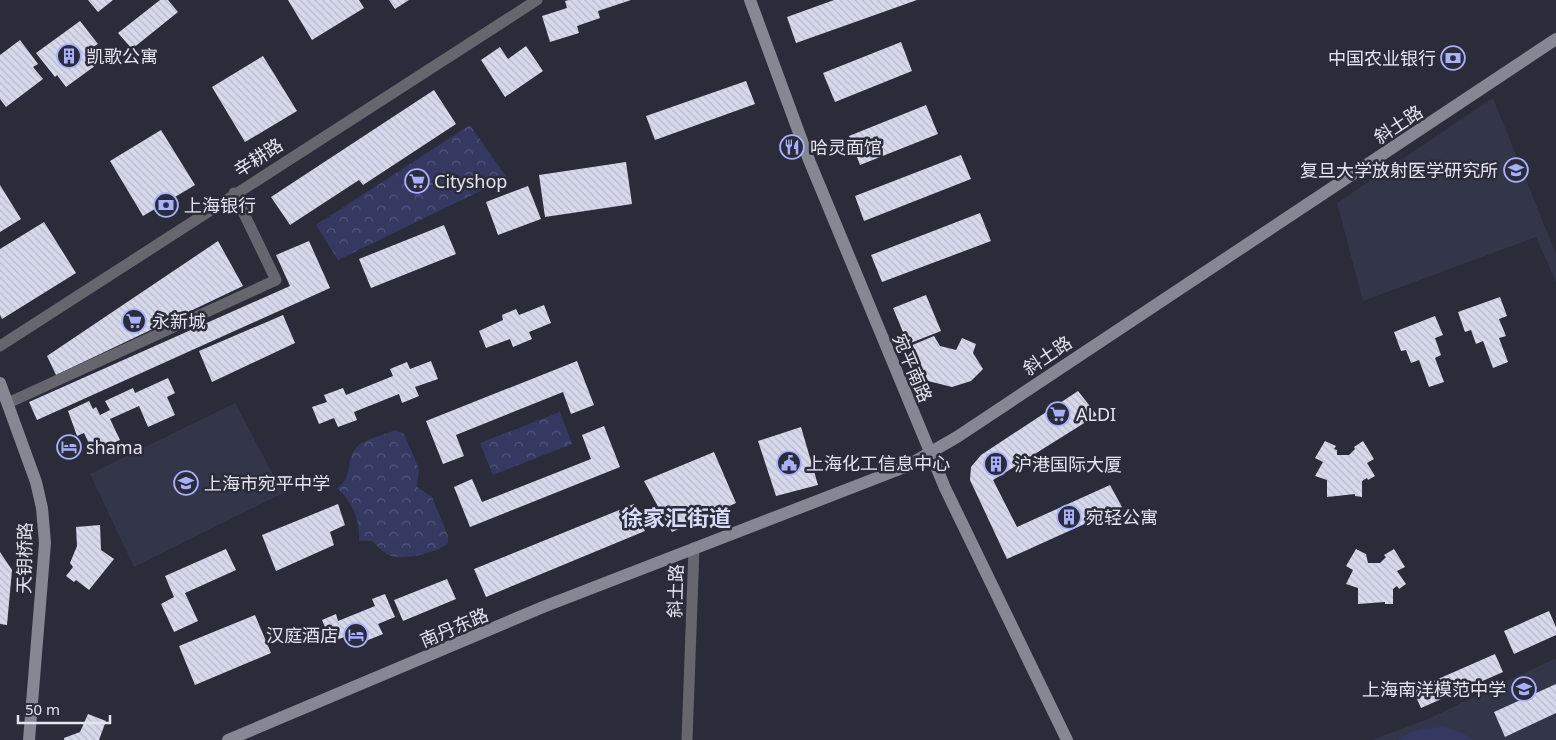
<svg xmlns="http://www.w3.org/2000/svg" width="1556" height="740" font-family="'Noto Sans','Noto Sans SC',sans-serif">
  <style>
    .built { fill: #333648 }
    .park { fill: url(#park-crowns) }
    .pitch { fill: #353962 }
    .building { fill: url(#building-back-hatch) }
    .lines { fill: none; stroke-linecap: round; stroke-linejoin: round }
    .street { stroke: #66676e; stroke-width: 11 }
    .secondary { stroke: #858792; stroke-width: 12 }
    .labels { text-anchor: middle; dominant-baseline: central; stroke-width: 5; stroke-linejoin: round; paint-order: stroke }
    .poi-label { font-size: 18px; fill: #e3e4ee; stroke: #2a2c39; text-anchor: start }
    .street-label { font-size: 18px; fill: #e3e4ee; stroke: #2a2c39 }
    .district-label { font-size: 22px; font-weight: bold; fill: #d7dbf8; stroke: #2a2c39 }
  </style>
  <defs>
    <pattern id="park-crowns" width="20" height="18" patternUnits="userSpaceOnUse" patternTransform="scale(1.25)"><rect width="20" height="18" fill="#353962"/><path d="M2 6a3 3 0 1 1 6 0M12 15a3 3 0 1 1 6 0" fill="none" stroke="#525679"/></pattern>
    <pattern id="building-back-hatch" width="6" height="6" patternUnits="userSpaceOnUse" patternTransform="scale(1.25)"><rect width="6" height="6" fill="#d6d9eb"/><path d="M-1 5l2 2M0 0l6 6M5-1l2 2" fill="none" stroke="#b9bbca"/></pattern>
  </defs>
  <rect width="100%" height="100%" fill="#2a2c39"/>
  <!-- built -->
  <path class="built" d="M1493 98 1556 254V282L1536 237 1363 301 1337 203Z
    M235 403 283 493 134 567 90 474Z
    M1556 658V740H1372L1428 719Z"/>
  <!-- park -->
  <path class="park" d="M470 125 507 178 338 260 316 225Z
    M560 412 572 444 493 475 480 443Z
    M395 430 404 434 419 469 417 487 432 497 448 536V543C437 553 405 560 391 556 384 553 377 546 372 541H359C360 520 353 502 337 488 354 478 345 460 356 448 364 439 385 435 395 430Z"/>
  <!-- pitch -->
  <path class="pitch" d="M1443 727 1462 733 1473 740H1398C1412 729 1426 728 1443 727Z"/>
  <!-- building -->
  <path class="building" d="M88 0H113L98 12Z
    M160 0H168L178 12 132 49 118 33Z
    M288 0H359L364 8 312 40Z
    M389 0H409L395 9Z
    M569 0H631L598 11 600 18 577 26 579 33 550 42 542 16 567 8 565 1Z
    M834 0H917L796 43 787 17Z
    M80 21 98 44 93 47 103 60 66 87 57 75 55 77 36 53Z
    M20 40 38 64 33 67 43 79 6 107 0 99V55Z
    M901 42 912 71 835 102 823 73Z
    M526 46 543 71 505 97 481 60 500 47 508 59Z
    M263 56 297 111 245 142 212 87Z
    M746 81 755 104 655 140 646 116Z
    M434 90 456 124 363 185 359 180 290 225 271 197Z
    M926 105 938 134 860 165 849 136Z
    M161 130 195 185 143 216 110 161Z
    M961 155 971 179 864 221 855 196Z
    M626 162 632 204 545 217 539 175Z
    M0 185 21 219 0 232Z
    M528 186 541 219 498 235 486 202Z
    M980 213 991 241 882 282 871 255Z
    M44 222 76 273 2 319 0 315V249Z
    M444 225 456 254 371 288 359 259Z
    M218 241 243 286 56 375 47 356Z
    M309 241 330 288 37 420 29 402 290 286 276 255Z
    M926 295 941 331 908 344 893 308Z
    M1500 297 1507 316 1499 319 1506 336 1499 338 1508 362 1493 368 1483 341 1476 344 1471 330 1465 332 1458 312Z
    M544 305 551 323 529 332 532 339 513 347 510 339 486 348 479 331 503 320 502 315 516 309 519 315Z
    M283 315 295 343 212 382 199 351Z
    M1435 316 1443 335 1435 338 1441 355 1435 358 1444 382 1429 387 1419 360 1411 363 1406 350 1401 351 1394 332Z
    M934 336 940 346 956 350 962 338 976 344 973 353 983 369 971 381 952 387 928 381 910 346Z
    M431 361 438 379 415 387 419 396 402 403 399 394 354 412 357 420 338 427 334 418 319 424 312 407 327 402 324 395 343 388 346 395 393 376 390 369 407 362 410 369Z
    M577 361 594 405 571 414 563 392 456 435 464 456 443 464 426 421Z
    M168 378 175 393 167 397 175 415 148 427 139 406 110 419 120 440 93 452 84 433 77 436 68 411 89 401 93 409 96 407 100 415 110 410 105 401 133 388 135 393Z
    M1078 391 1097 415 993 480 1017 527 1110 485 1122 507 1007 559 970 480 971 467 981 455Z
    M604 426 620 467 470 527 454 487 472 479 482 502 591 459 582 435Z
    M801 427 818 485 776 496 758 441Z
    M1325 441 1336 446 1334 449 1337 450V455H1349L1355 449 1354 447 1363 441 1374 459 1367 463 1375 476 1368 480 1367 478 1362 481V497L1355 496V494L1327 497V480L1315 476 1323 462 1315 458Z
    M714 452 736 503 672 532 644 481Z
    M338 504 345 525 330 532 334 545 276 571 262 535Z
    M634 504 645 531 486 597 474 569Z
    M100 525 101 550 114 559 89 590 76 580 74 582 66 576 73 567 70 563 77 546 76 527Z
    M226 549 236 570 185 593 198 621 174 632 161 604 174 597 165 576Z
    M1356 549 1366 554 1368 563H1380L1386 557 1384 555 1394 549 1405 567 1397 571 1406 584 1399 589 1397 586 1393 589V604H1385V602L1358 604V588L1346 584 1353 570 1346 566Z
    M0 552 12 570 7 625 0 624Z
    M447 579 456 599 403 621 394 600Z
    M385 594 395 617 378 624 383 634 351 647 347 636 331 642 322 620 336 614 338 621 375 606 372 599Z
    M1549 611 1556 627V635L1514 654 1504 631Z
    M255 615 271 653 195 685 179 646Z
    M1495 654 1503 672 1421 708 1413 690Z
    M1556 684V713L1505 737 1494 712Z
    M88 714 106 721 99 740H64V738L80 732Z"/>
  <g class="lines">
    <!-- street -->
    <path class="street" d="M0 346 537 0
      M8 403 276 280 234 193
      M687 740 694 548"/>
    <!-- secondary -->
    <path class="secondary" d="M750 0 809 160 945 488 1067 740
      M0 383 36 482 42 508 45 543 29 740
      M228 740 543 607 905 467 957 437 1556 39"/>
  </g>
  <!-- icons -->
  <defs>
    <g id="building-ring" transform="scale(1.25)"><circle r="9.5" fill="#2a2c39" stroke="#a8b0fc" stroke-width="1.5"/><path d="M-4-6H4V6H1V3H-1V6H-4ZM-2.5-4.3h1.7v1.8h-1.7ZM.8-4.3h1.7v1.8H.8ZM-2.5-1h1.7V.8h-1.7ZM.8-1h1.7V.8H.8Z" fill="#a8b0fc"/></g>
    <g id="bank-ring" transform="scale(1.25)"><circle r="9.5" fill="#2a2c39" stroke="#a8b0fc" stroke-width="1.5"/><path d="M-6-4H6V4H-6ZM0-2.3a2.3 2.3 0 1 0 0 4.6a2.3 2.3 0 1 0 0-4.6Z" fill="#a8b0fc"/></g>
    <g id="restaurant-ring" transform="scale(1.25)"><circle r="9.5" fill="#2a2c39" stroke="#a8b0fc" stroke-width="1.5"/><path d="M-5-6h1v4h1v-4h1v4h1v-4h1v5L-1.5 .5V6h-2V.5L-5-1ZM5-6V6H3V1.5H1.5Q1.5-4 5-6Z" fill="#a8b0fc"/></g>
    <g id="university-ring" transform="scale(1.25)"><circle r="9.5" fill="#2a2c39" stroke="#a8b0fc" stroke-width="1.5"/><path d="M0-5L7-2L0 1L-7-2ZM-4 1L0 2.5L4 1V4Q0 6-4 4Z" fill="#a8b0fc"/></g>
    <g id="supermarket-ring" transform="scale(1.25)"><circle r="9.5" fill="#2a2c39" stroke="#a8b0fc" stroke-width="1.5"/><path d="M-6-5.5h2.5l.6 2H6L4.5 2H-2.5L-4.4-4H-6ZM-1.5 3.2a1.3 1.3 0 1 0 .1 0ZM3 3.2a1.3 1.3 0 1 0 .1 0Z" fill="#a8b0fc"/></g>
    <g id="hotel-ring" transform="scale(1.25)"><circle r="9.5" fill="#2a2c39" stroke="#a8b0fc" stroke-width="1.5"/><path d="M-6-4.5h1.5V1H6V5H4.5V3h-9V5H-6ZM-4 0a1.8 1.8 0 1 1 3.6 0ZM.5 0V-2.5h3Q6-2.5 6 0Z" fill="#a8b0fc"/></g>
    <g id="civic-ring" transform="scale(1.25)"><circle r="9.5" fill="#2a2c39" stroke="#a8b0fc" stroke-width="1.5"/><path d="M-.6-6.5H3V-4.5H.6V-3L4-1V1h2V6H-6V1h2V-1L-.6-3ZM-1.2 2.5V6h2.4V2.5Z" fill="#a8b0fc"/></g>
    <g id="school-ring" transform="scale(1.25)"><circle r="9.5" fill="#2a2c39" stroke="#a8b0fc" stroke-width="1.5"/><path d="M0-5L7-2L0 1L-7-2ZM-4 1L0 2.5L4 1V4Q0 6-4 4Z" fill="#a8b0fc"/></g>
  </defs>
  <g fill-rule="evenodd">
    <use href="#building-ring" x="69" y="56"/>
    <use href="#bank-ring" x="1453" y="58"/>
    <use href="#restaurant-ring" x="792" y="147"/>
    <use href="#university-ring" x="1516" y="170"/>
    <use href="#supermarket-ring" x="417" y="181"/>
    <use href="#bank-ring" x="166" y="205"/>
    <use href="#supermarket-ring" x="134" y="321"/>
    <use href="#supermarket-ring" x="1058" y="414"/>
    <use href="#hotel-ring" x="69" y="447"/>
    <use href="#civic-ring" x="789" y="463"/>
    <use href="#building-ring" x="996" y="464"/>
    <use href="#school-ring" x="186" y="483"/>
    <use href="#building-ring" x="1069" y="517"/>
    <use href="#hotel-ring" x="356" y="635"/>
    <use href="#school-ring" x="1524" y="689"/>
  </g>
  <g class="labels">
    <!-- poi labels -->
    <g class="poi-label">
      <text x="86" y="56">凯歌公寓</text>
      <text x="1436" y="58" text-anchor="end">中国农业银行</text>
      <text x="810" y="147">哈灵面馆</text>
      <text x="1498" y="170" text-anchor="end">复旦大学放射医学研究所</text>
      <text x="434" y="181">Cityshop</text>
      <text x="184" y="205">上海银行</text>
      <text x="152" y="321">永新城</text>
      <text x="1076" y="414">ALDI</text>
      <text x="86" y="447">shama</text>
      <text x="806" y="463">上海化工信息中心</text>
      <text x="1014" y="464">沪港国际大厦</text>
      <text x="204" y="483">上海市宛平中学</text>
      <text x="1086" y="517">宛轻公寓</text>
      <text x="338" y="635" text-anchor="end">汉庭酒店</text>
      <text x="1506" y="689" text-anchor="end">上海南洋模范中学</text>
    </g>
    <!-- street labels -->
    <g class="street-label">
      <text transform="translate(1398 124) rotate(-33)">斜土路</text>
      <text transform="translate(258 157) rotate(-33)">辛耕路</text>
      <text transform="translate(1047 355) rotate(-34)">斜土路</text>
      <text transform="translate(913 368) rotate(67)">宛平南路</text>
      <text transform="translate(24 558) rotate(-89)">天钥桥路</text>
      <text transform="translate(675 591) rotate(-88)">斜土路</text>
      <text transform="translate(454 627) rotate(-23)">南丹东路</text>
    </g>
    <!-- district labels -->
    <g class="district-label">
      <text x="676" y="517">徐家汇街道</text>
    </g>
  </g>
  <!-- scale -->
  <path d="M18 715v8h92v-8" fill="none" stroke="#e3e4ee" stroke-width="2.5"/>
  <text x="25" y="715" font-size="15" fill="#e3e4ee" stroke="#2a2c39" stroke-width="4" paint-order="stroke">50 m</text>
</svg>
